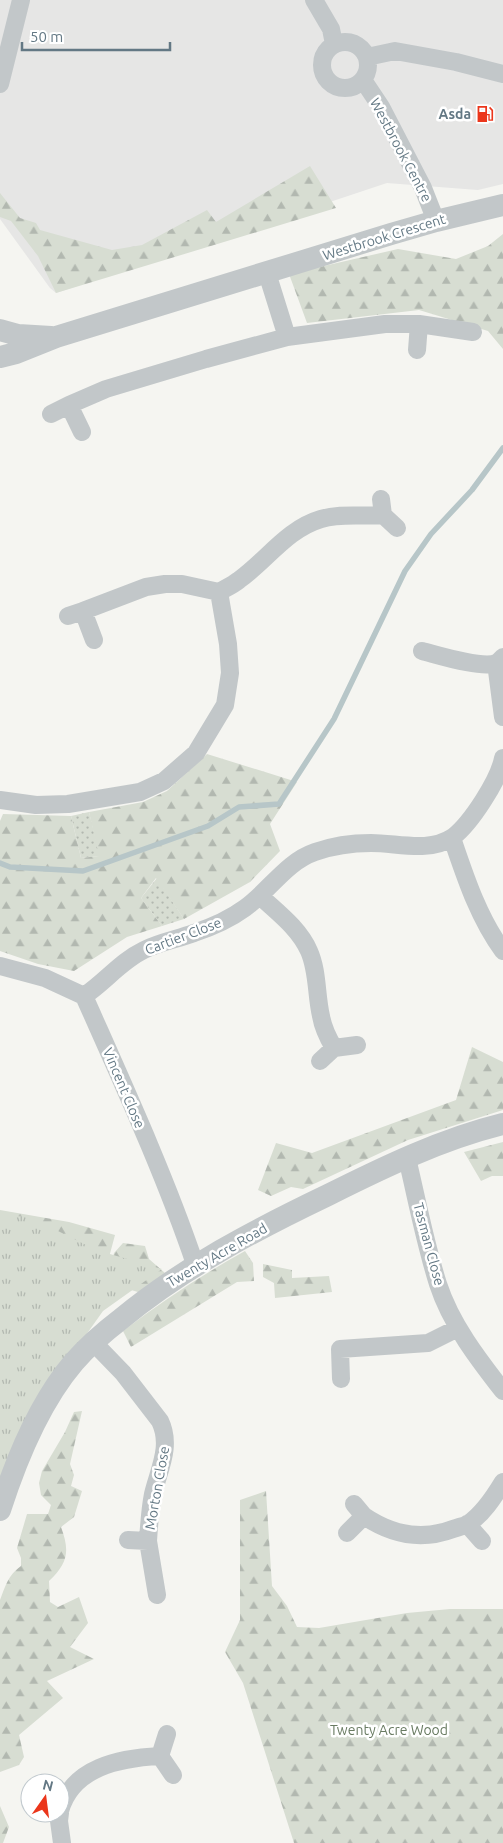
<svg xmlns="http://www.w3.org/2000/svg" width="503" height="1843" font-family="Ubuntu,sans-serif">
  <style>
    .built { fill: #e6e6e5 }
    .grass { fill: url(#grass-dots) }
    .forest { fill: url(#forest-firs) }
    .park { fill: url(#park-tufts) }
    .lines { fill: none; stroke-linecap: round; stroke-linejoin: round }
    .stream { stroke: #b7c6c8; stroke-width: 5.5 }
    .minor { stroke: #c2c7c9; stroke-width: 18 }
    .tertiary { stroke: #c2c7c9; stroke-width: 22 }
    .labels { text-anchor: middle; dominant-baseline: central; stroke-width: 5; stroke-linejoin: round; paint-order: stroke }
    .poi-label { font-size: 14px; font-weight: bold; fill: #637884; stroke: #fff; text-anchor: end }
    .street-label { font-size: 14px; fill: #637884; stroke: #fff }
    .park-label { font-size: 14px; fill: #697b62; stroke: #fff }
  </style>
  <defs>
    <pattern id="grass-dots" width="8" height="8" patternUnits="userSpaceOnUse" patternTransform="scale(1.25)"><rect width="8" height="8" fill="#d7ddd2"/><path d="M2 2h.1M6 6h.1" fill="none" stroke="#b2b8b0" stroke-width="1.8" stroke-linecap="round"/></pattern>
    <pattern id="forest-firs" width="22" height="20" patternUnits="userSpaceOnUse" patternTransform="scale(1.25)"><rect width="22" height="20" fill="#d7ddd2"/><path d="M5 1l3.5 6h-7zM16 11l3.5 6h-7z" fill="#b2b8b0"/></pattern>
    <pattern id="park-tufts" width="24" height="20" patternUnits="userSpaceOnUse" patternTransform="scale(1.25)"><rect width="24" height="20" fill="#d7ddd2"/><path d="M3 7l-1-3M5 7V3M7 7l1-3M15 17l-1-3M17 17v-4M19 17l1-3" fill="none" stroke="#b2b8b0"/></pattern>
  </defs>
  <rect width="100%" height="100%" fill="#f5f5f1"/>
  <!-- built -->
  <path class="built" d="M0 0H503V184L478 190 387 183 56 293 50 288 0 219Z"/>
  <!-- grass -->
  <path class="grass" d="M89 812 100 856 81 858 71 816Z
    M157 878 184 919 162 926 141 898Z"/>
  <!-- forest -->
  <path class="forest" d="M310 166 336 208 56 293 38 256 11 221 0 217V193L20 218 36 223 40 230 112 250 142 245 207 210 216 222Z
    M503 234V349L488 331 419 310 307 323 289 274 398 249 456 259 488 246Z
    M207 754 297 782 270 824 280 851 250 882 184 919 156 878 141 898 162 926 127 937 74 971 38 964 0 951V821L3 814 71 816 81 858 99 856 89 812 143 802 167 791Z
    M472 1047 503 1062V1110L408 1140 303 1189 291 1187 271 1196 258 1190 276 1143 312 1153 456 1100Z
    M503 1142V1176H492L481 1181 464 1152Z
    M0 1210 69 1222 115 1235 100 1291 0 1236Z
    M123 1243 145 1246 149 1259 165 1273 141 1293 128 1289 109 1271 114 1253Z
    M245 1251 253 1263 254 1281 237 1282 131 1347 123 1331C162 1301 202 1275 245 1251Z
    M263 1264 292 1270V1278L329 1276 332 1292 275 1298 274 1283 263 1277Z
    M82 1411 70 1464 74 1475 71 1486 82 1491 74 1517 61 1527C70 1551 68 1563 49 1581L50 1602 58 1607 79 1597 88 1623 70 1647 94 1659 47 1681 63 1698 19 1735 24 1757 19 1765 0 1772V1600C5 1587 8 1575 21 1566V1558L17 1548 27 1514H48L51 1505 41 1495 39 1483 42 1471 65 1432 74 1412Z
    M266 1491 272 1586 287 1606 297 1627 319 1628 407 1613 450 1609H503V1843H294L243 1683 225 1652 240 1620V1500Z
    M0 1806 9 1827 3 1843H0Z"/>
  <!-- park -->
  <path class="park" d="M28 1216 96 1250 162 1269 103 1311 27 1418 0 1482V1217Z"/>
  <g class="lines">
    <!-- stream -->
    <path class="stream" d="M0 863 10 867 83 871 208 826 239 807 279 804 334 719 405 571 431 534 472 490 503 448"/>
    <!-- minor -->
    <path class="minor" d="M314 0 331 29 334 44
      M322 65a23 23 0 1 1 46 0a23 23 0 1 1-46 0Z
      M367 57 395 51 456 62 503 74
      M363 80 381 107 423 188 436 221
      M0 84 21 0
      M267 273 287 337
      M417 350 419 324 473 332
      M69 405 106 389 206 359 287 337 385 324H419
      M51 414 69 405 82 432
      M381 499 383 515 397 528
      M83 611 146 587 165 584H182L219 592C226 588 233 585 239 580 267 560 287 529 321 519 341 513 362 517 383 515
      M68 616 83 611 94 640
      M422 651C438 655 481 669 497 663 499 661 501 659 503 657
      M496 663 503 717
      M0 800 36 805 68 804 140 792 164 781 196 753 225 705 230 673 228 644 219 592
      M452 838C465 876 478 917 503 951
      M260 896C277 912 299 928 309 951 318 971 316 995 321 1016 323 1028 328 1038 334 1048
      M0 966 45 978 84 996C123 1084 164 1173 195 1264
      M84 996C105 982 121 961 144 950 160 942 178 939 194 933 212 927 230 919 245 908 270 890 286 862 315 852 332 846 354 843 371 843 398 843 429 853 453 837 471 823 499 780 503 758
      M320 1061 334 1048 357 1045
      M407 1158C417 1200 425 1243 438 1284 451 1324 478 1359 503 1391
      M93 1342 123 1373 160 1421C172 1446 159 1469 153 1494 150 1509 149 1525 148 1541
      M341 1379 340 1349 428 1343 458 1328
      M364 1516C392 1535 421 1541 453 1529 458 1527 464 1526 468 1524 483 1514 494 1497 503 1482
      M467 1524 482 1541
      M347 1533 364 1516 354 1504
      M128 1540 148 1541 157 1595
      M160 1756 173 1775
      M60 1811C72 1767 120 1758 160 1756L167 1734
      M60 1813 59 1821 62 1843"/>
    <!-- tertiary -->
    <path class="tertiary" d="M0 330 18 335 51 337
      M0 357 16 353 56 337 391 234 436 221 503 205
      M0 1510C16 1460 39 1403 74 1362 88 1346 104 1332 121 1319 184 1267 255 1230 328 1195 384 1167 442 1139 503 1124"/>
  </g>
  <!-- icons -->
  <defs>
    <g id="fuel-bare" transform="scale(1.35)"><path d="M-5.5-6h7V0h2V4h1.3V-2.5L3-4.5l.8-.8L6-3V5H2.5V1h-1V6h-7ZM-4.2-4.7v3.2H.2V-4.7Z" fill="#eb361b" stroke="#fff" stroke-width="2.5" paint-order="stroke"/></g>
  </defs>
  <g fill-rule="evenodd">
    <use href="#fuel-bare" x="485" y="114"/>
  </g>
  <g class="labels">
    <!-- poi labels -->
    <g class="poi-label">
      <text x="471" y="114">Asda</text>
    </g>
    <!-- street labels -->
    <g class="street-label">
      <text transform="translate(401 150) rotate(62)">Westbrook Centre</text>
      <text transform="translate(384 237) rotate(-17)">Westbrook Crescent</text>
      <text transform="translate(183 936) rotate(-21)">Cartier Close</text>
      <text transform="translate(124 1088) rotate(67)">Vincent Close</text>
      <text transform="translate(429 1244) rotate(75)">Tasman Close</text>
      <text transform="translate(217 1255) rotate(-30)">Twenty Acre Road</text>
      <text transform="translate(157 1488) rotate(-80)">Morton Close</text>
    </g>
    <!-- park labels -->
    <g class="park-label">
      <text x="389" y="1730">Twenty Acre Wood</text>
    </g>
  </g>
  <!-- north arrow -->
  <g transform="translate(45 1798) rotate(14)"><circle r="24" fill="#ffffff" stroke="#c1c9ce"/>
  <path d="M0-4L9 19L0 12L-9 19Z" fill="#eb361b"/>
  <text y="-8" font-size="14" font-weight="bold" text-anchor="middle" fill="#637884">N</text>
  </g>
  <!-- scale -->
  <path d="M22 42v8h148v-8" fill="none" stroke="#637884" stroke-width="2.5"/>
  <text x="30" y="42" font-size="15" fill="#637884" stroke="#ffffff" stroke-width="4" paint-order="stroke">50 m</text>
</svg>
